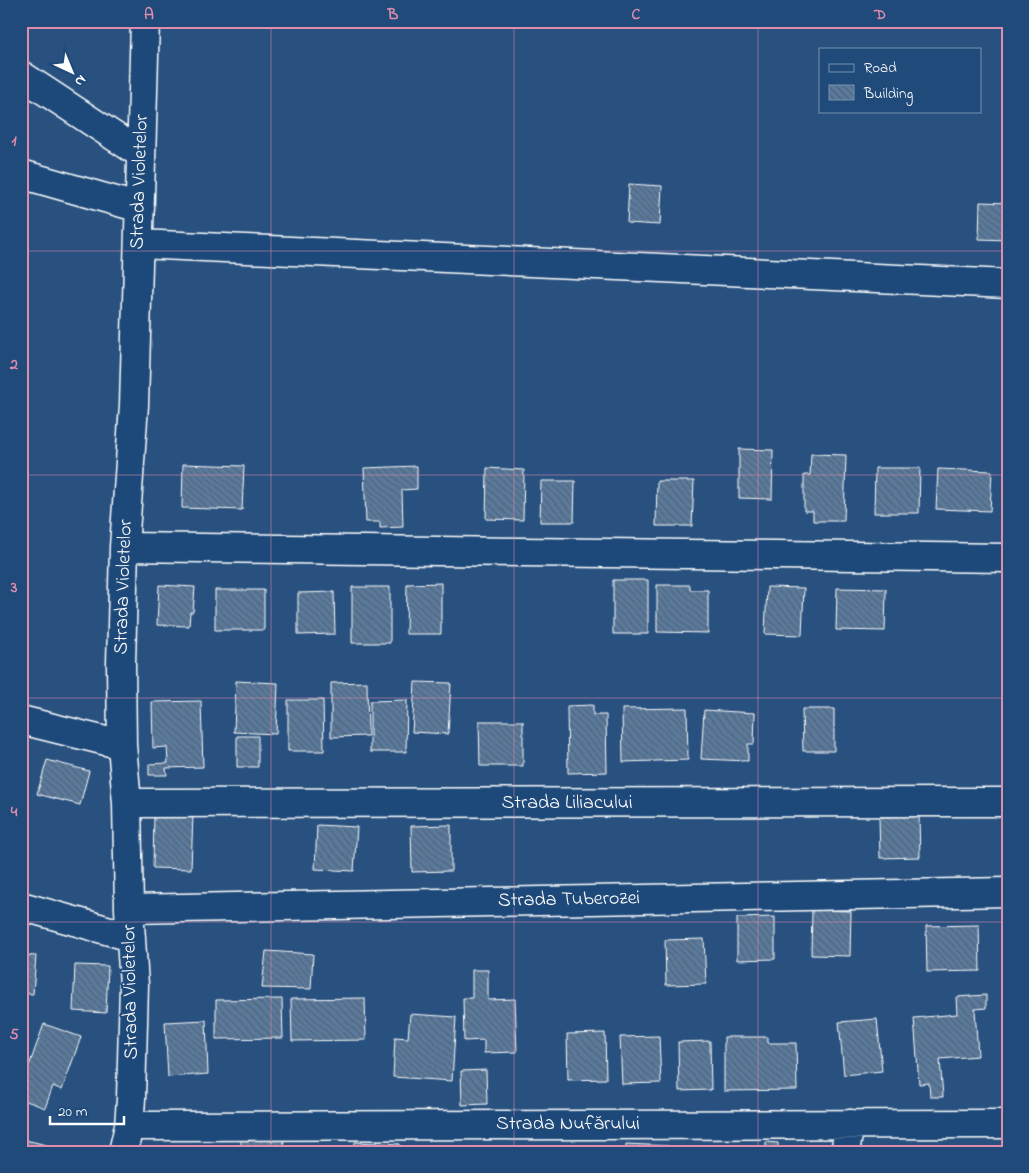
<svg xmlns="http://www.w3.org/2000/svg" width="1029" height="1173" font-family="'Indie Flower',sans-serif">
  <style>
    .building { fill: url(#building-back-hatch); stroke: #fff }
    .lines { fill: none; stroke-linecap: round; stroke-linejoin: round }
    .minor-casing { stroke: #fff; stroke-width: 31 }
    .minor { stroke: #1f4a7a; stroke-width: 28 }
    .grid { fill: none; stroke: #e08cad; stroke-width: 1; stroke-opacity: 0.55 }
    .labels { text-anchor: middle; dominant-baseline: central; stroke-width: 4; stroke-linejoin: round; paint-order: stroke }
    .street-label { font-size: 20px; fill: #fff; stroke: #1f4a7a }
    .neatline { fill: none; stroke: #e08cad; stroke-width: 2 }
    .grid-label { font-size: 16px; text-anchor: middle; font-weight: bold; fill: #e08cad }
  </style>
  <defs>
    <pattern id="building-back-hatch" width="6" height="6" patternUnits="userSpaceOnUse" patternTransform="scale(1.25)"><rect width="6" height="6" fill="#5a7a9d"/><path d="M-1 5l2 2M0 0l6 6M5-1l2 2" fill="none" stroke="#536374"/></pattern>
  </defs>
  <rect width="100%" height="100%" fill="#28517f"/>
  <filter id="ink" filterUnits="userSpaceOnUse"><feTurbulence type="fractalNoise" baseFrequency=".02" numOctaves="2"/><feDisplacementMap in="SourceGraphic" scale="10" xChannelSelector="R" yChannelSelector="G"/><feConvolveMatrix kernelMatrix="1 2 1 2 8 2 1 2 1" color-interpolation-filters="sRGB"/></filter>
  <g filter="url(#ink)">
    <!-- building -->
    <path class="building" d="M629 184 662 186 660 225 627 223Z
      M980 202 1008 203V240L979 239Z
      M739 449 773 450 772 499 739 498Z
      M811 454 846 455 844 521H813V511H804V475H810Z
      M183 464 244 466 242 510 182 508Z
      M417 466V489L402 490 403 527 380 528V522H366L364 468Z
      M487 468 524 470 523 520 486 519Z
      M875 468H920L919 513H874Z
      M938 469 992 471 990 511 936 509Z
      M541 481H575L574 522H540Z
      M657 481H694L692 526H656Z
      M613 580H648V634H613Z
      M441 583V634H406L407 584Z
      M159 585 195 587 193 612H190L189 626 157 625Z
      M657 585H690V590H708V633L657 632Z
      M352 587H390V643H352Z
      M767 587 804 588 802 635 765 634Z
      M837 588 886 589 885 631 836 630Z
      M215 590H264V630H215Z
      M334 592 335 634 298 635V593Z
      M236 681 278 683 276 734 234 732Z
      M367 682 368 736 331 737V683Z
      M415 682 451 683 448 734 412 732Z
      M288 700H323L324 751H288Z
      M407 700 406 752H370V701Z
      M201 701 203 767 166 768 167 775H149V764L168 763 167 747 153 748 152 702Z
      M593 705V715H606L607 772 568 773 567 706Z
      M687 708 688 760 623 762 622 709Z
      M802 709H834V751H803Z
      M704 710 755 713 754 744H748V761L701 759Z
      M479 721H523V766H480Z
      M237 736H258V767H237Z
      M47 760 89 771 80 805 37 794Z
      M154 814 193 815 191 869 153 868Z
      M919 816 920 857 880 858 879 817Z
      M317 825 357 827 354 871 315 869Z
      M451 825V871L412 872 411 826Z
      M812 910 851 911 850 956 811 955Z
      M775 917V959L737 960V918Z
      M979 925 980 971 927 972 926 926Z
      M704 939 706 984 666 985 665 940Z
      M266 951 313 954 311 989 262 988Z
      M21 955 36 956 33 994 21 993Z
      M75 965 108 966 106 1013 73 1011Z
      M472 970H488V1000L515 999 517 1052 484 1053V1040L464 1041 463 998H472Z
      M986 995V1008L975 1009 978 1056 940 1059 943 1097H930L929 1083 919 1084 914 1018 957 1014 956 997Z
      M365 998 366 1040 292 1041 291 999Z
      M282 999 283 1038 216 1039V1000Z
      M410 1014 456 1017 452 1081 393 1077 395 1037 408 1038Z
      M877 1019 882 1071 844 1075 839 1022Z
      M206 1020 208 1074 168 1077 165 1022Z
      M44 1024 81 1037 62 1090 53 1086 45 1108 21 1099V1088Z
      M605 1033 606 1079 568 1080 567 1034Z
      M659 1036 661 1083 622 1084 620 1037Z
      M724 1037H768V1043H796L797 1090 724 1091Z
      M710 1041 711 1090 679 1091 678 1042Z
      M486 1070 487 1104 462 1105 461 1071Z
      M241 1137 284 1139 283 1152H241Z
      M21 1139 47 1145 45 1152H21Z
      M355 1142 400 1144V1152H354Z
      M766 1142 778 1143V1152H766Z
      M626 1144 669 1146V1152H626Z"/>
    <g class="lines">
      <!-- minor casing -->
      <g class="minor-casing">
        <path id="minor" d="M21 75 141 154
          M21 174 140 208
          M139 244 1008 284
          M124 547 1008 558
          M21 720 122 745
          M127 803 1008 802
          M21 906 131 937
          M129 909 1008 892
          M129 1126 1008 1124
          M123 1152 129 1126 131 1099 134 985 129 909 127 803 122 745 121 664 124 547 134 405 145 21
          M845 1152 850 1124"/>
      </g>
      <!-- minor -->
      <use href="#minor" class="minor"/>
    </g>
  </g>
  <!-- grid -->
  <path class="grid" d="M271 21V1152M514 21V1152M758 21V1152M21 251H1008M21 475H1008M21 698H1008M21 922H1008"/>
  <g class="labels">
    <!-- street labels -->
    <g class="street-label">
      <text transform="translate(140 182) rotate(-88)">Strada Violetelor</text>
      <text transform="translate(124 587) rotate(-88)">Strada Violetelor</text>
      <text x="567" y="803">Strada Liliacului</text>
      <text transform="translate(569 900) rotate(-1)">Strada Tuberozei</text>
      <text transform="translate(131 992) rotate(-91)">Strada Violetelor</text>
      <text x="568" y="1124">Strada Nufărului</text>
    </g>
  </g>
  <!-- margin -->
  <rect width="1029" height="1173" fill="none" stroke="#1f4a7a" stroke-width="55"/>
  <!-- legend -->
  <rect x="819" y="48" width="162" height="65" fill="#1f4a7a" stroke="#7992af"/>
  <rect x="829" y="64" width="25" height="8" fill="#1f4a7a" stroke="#7992af"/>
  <text x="864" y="72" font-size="15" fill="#ffffff">Road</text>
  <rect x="829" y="85" width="25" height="15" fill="url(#building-back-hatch)" stroke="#7992af"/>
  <text x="864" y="98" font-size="15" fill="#ffffff">Building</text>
  <!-- north arrow -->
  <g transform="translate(72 72) rotate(136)" stroke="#1f4a7a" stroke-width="4" paint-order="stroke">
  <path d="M0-4L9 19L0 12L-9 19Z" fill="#ffffff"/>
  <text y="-8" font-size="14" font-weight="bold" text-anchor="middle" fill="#ffffff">N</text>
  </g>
  <!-- scale -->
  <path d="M50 1116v8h74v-8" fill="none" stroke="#ffffff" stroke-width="2.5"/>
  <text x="58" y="1116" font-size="15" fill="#ffffff" stroke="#1f4a7a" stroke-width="4" paint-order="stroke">20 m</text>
  <rect x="28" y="28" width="974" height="1118" class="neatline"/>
  <g class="grid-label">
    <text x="149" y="19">A</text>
    <text x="393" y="19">B</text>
    <text x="636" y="19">C</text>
    <text x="880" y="19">D</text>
    <text x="14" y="145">1</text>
    <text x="14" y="369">2</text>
    <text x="14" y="592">3</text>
    <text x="14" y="816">4</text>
    <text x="14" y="1039">5</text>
  </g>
</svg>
